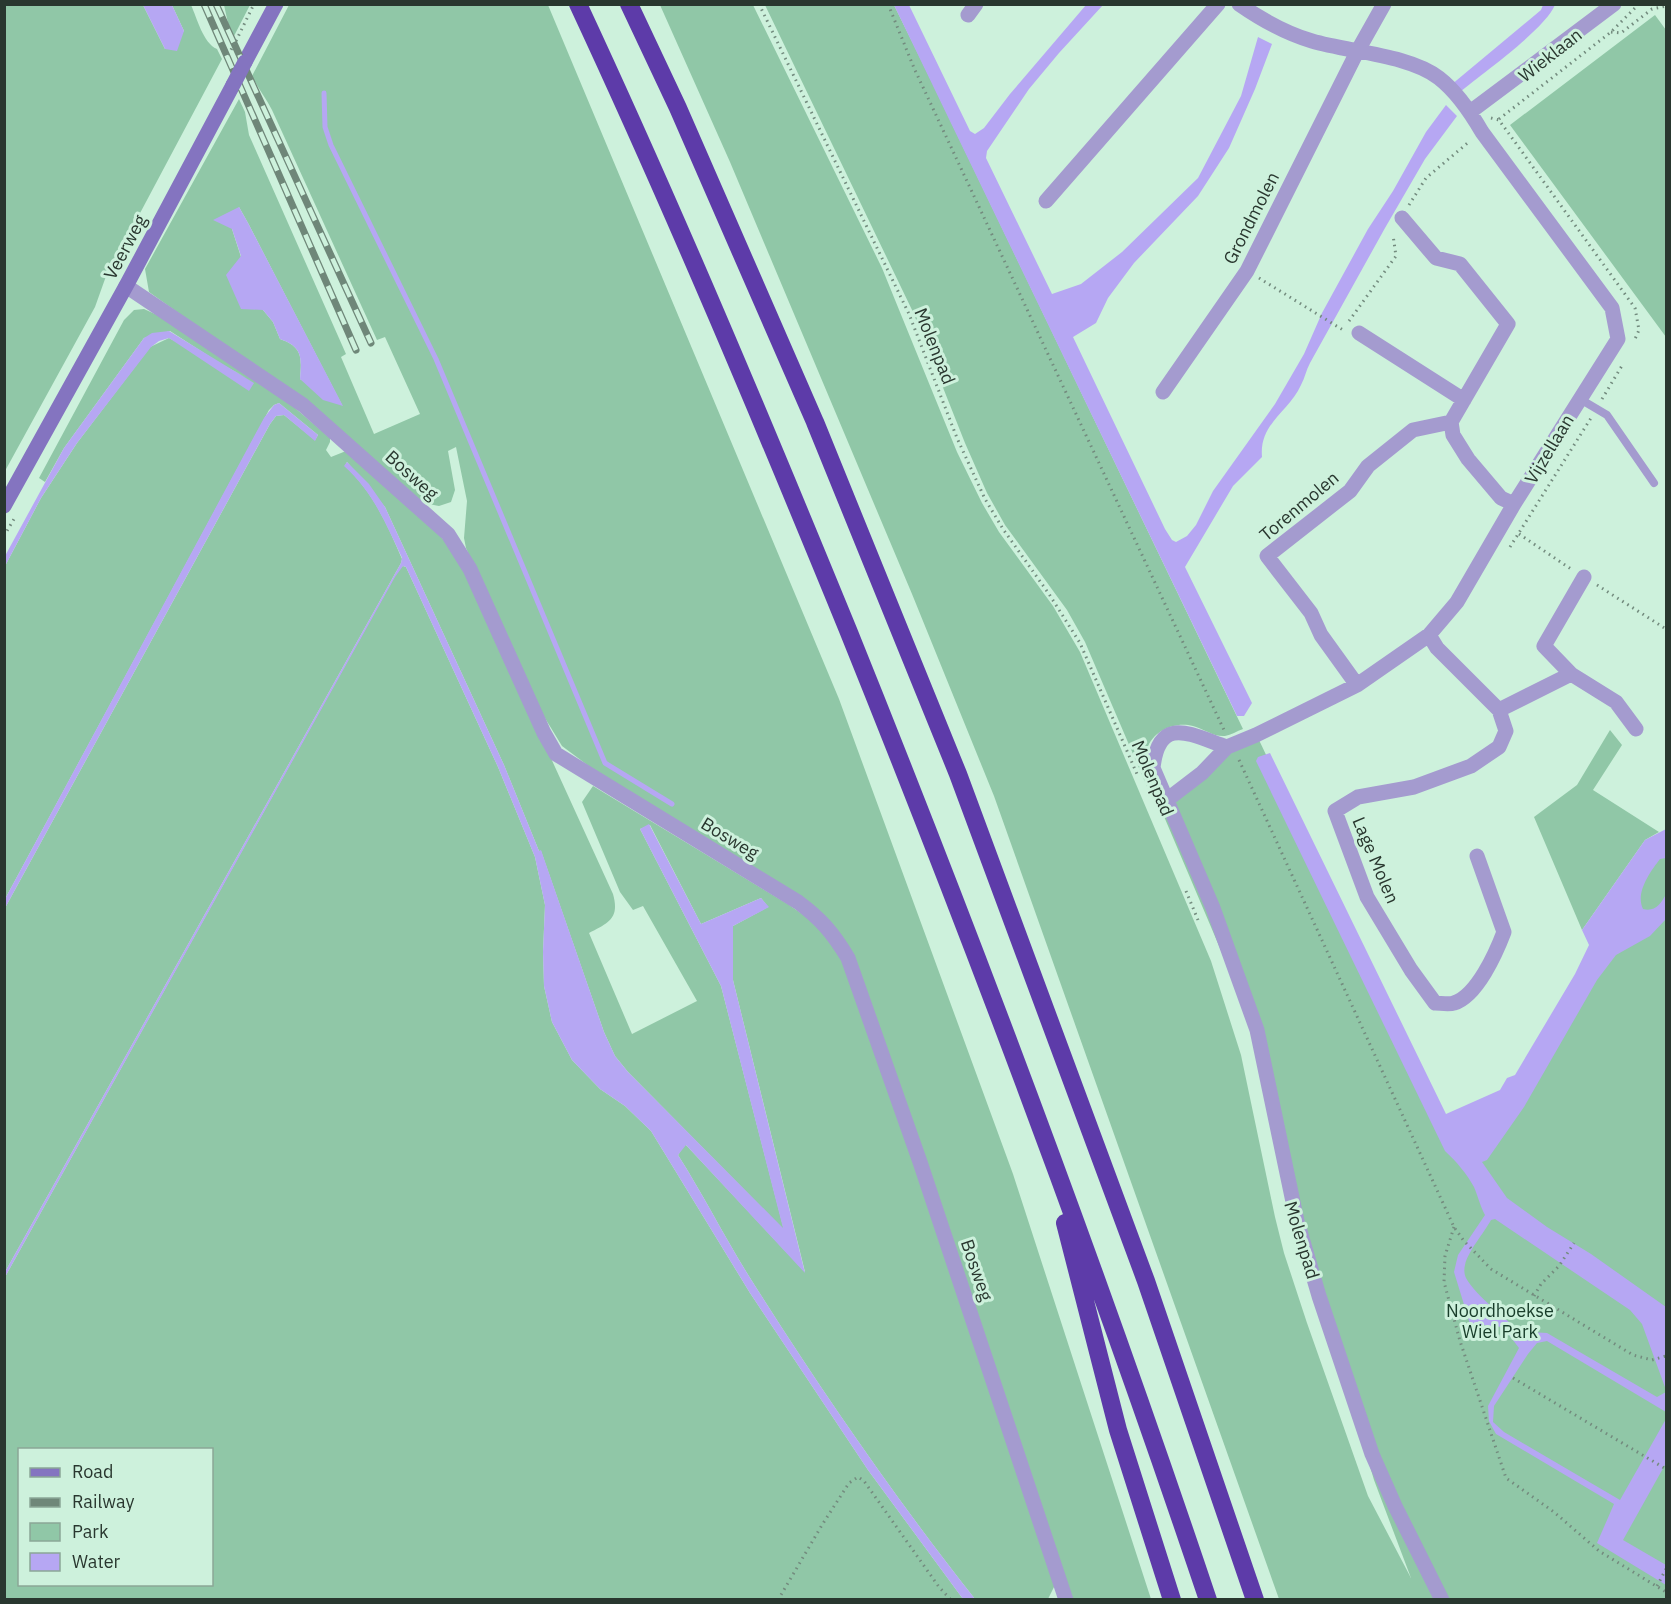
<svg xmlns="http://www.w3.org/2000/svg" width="1671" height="1604" font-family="'IBM Plex Sans',sans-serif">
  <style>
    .green { fill: #90c7a7; fill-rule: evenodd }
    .water { fill: #b6a7f3 }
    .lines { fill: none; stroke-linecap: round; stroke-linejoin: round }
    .stream { stroke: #b6a7f3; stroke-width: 5 }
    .path { stroke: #738b7e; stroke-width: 3; stroke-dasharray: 1.5 4.5; stroke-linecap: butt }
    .lane { stroke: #a49bcf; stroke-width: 8 }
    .street { stroke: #a49bcf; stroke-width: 15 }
    .secondary { stroke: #8474c0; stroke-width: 15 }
    .highway { stroke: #5d3ba9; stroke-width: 18 }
    .rail-casing { stroke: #6f8779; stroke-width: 7 }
    .rail { stroke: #cdf1dc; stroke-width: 4.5; stroke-dasharray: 14; stroke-linecap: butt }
    .path-bridge { stroke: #738b7e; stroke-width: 3; stroke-dasharray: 1.5 4.5; stroke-linecap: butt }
    .secondary-bridge { stroke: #8474c0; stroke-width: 15 }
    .labels { text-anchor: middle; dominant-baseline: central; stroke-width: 6; stroke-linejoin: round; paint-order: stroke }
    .street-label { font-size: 18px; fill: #29372f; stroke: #cdf1dc }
    .park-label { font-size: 18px; fill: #183d2a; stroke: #cdf1dc }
  </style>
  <rect width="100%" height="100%" fill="#cdf1dc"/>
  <!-- green -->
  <path class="green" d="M4 5H143L165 49 184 31 172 5H191C197 18 203 43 217 49L222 59 105 279 95 307 5 471Z
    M224 5H250L234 36 228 23Z
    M289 5H548L839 699 1013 1174 1151 1599H1072L846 944 614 785 562 746 537 705 466 548 464 538 467 501 456 447 448 451 455 490 451 502 439 506 418 502 187 319 149 292 145 269 239 99 245 112 249 135 346 354 341 357 374 434 420 414 385 337 377 340 272 110C266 98 258 89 252 76ZM239 207 248 223 342 405 300 379C302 356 302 347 280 339L273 322 263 310 241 257 232 229Z
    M660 5H753L882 268 957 452 982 503 999 532 1053 606 1080 652 1211 961 1241 1055 1275 1217 1284 1253 1307 1323 1368 1496 1411 1578 1374 1480 1296 1211 1268 1061 1157 800 1222 762 1225 755 1259 740 1348 927 1461 1157 1482 1153 1666 834V1599H1279L994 796 912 594 730 162Z
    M765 5H894L928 74 1243 729C1237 731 1231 735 1225 736 1214 737 1204 729 1193 726 1176 721 1153 730 1147 749 1143 764 1148 781 1151 796L1085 642 1067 610 1005 525 987 493 965 443 913 312Z
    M1655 15 1666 30V337L1510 125Z
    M144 309 166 319 281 396 330 438V442L326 450 331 457 346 451 425 520 454 551 486 616 613 894C620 919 608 923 589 933L632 1034 697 1001 643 906 633 910 620 892 582 802 593 786 809 917 832 941 854 985 1056 1583 1048 1599H975C895 1498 821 1390 752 1281 726 1240 704 1196 678 1155L685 1144 805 1272 733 980V926L768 907 761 898 701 924 650 825 640 829 721 986 784 1230 628 1072 615 1056 604 1032 541 851H539L504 765 385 507 347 462 345 466C373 492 387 524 402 559L401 563 5 1272V908L270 424 276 416 284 415 315 440 318 435 279 403 274 405 269 410 5 899V566L41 498 77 443 150 347 169 338 247 378 221 364 170 331 144 338 64 448 45 482 39 478 124 320 134 310Z
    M403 566 406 567 498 767 535 857 545 905 543 952 544 986 552 1022 572 1060 600 1089 625 1106 651 1131 750 1293 868 1470 963 1599 5 1600V1277L400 567ZM20 1450H212V1584H20Z
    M1610 730 1622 745 1593 790 1659 832 1645 840 1582 930 1534 817 1577 785Z"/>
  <!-- water -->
  <path class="water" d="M143 5H172L184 31 177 51 165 49Z
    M894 5H909L970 131 975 134 984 128 1010 94 1086 5H1103L1059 53 1029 89 987 151 986 158 1052 294 1081 284 1122 252 1198 178 1241 96 1258 37 1272 44 1255 89 1229 148 1198 196 1134 263 1108 298 1096 323 1073 337 1165 529 1172 540 1176 542 1187 536 1196 525 1213 491 1275 404 1304 354 1322 313 1368 229 1393 191 1426 132 1446 105 1457 116 1425 159 1385 228 1310 363C1306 370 1305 378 1301 385 1289 412 1259 423 1262 457L1233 486 1185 567 1252 703 1244 716H1237Z
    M1543 5H1555C1544 30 1483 73 1460 92L1451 85 1541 10Z
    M239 207 248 223 343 406 323 400 300 379C302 356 302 347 280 339L273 322 263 310 241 309 226 275 241 256 232 229 213 220Z
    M169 331 254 383 249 391 169 338 159 341 151 347 77 443 41 498 5 566V556L64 448 144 338 152 333Z
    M279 403 318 435 315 441 284 415 276 416 270 424 5 908V899L264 418 274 405Z
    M347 462 369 484 385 507 504 765 539 851 541 850 604 1032 615 1056 628 1072 783 1228 721 986 640 829 649 824 701 924 761 898 769 907 733 926V980L805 1273 686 1145 678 1155C704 1196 726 1240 752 1281 821 1390 895 1498 975 1599H963L868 1470 750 1293 651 1131 625 1106 600 1089 572 1060 552 1022 544 986 543 952 545 905 535 857 498 767 406 567 403 566 395 577 5 1277V1272L401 563 402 558C386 524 373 492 344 466Z
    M1270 753 1446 1114 1500 1090 1507 1078 1515 1075 1575 974 1589 945 1582 930 1645 840 1666 829V858L1660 859C1650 872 1635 893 1643 909 1655 912 1661 904 1666 894V919L1650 936 1616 955 1597 980 1524 1107 1487 1160 1482 1162 1507 1198 1547 1227 1591 1254 1666 1307V1390L1642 1324 1630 1310 1495 1219 1491 1220C1484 1233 1468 1251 1465 1265 1464 1269 1464 1274 1466 1278 1476 1296 1508 1320 1523 1335L1529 1332 1547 1333 1657 1397 1666 1392V1412L1547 1341 1537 1343 1528 1354 1494 1406 1493 1422 1504 1432 1620 1500 1666 1419V1463L1623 1540 1666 1565V1585L1597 1543 1614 1504 1496 1434 1489 1421 1488 1406 1519 1348 1503 1327 1470 1324 1454 1272 1458 1255 1485 1215C1480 1206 1478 1196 1474 1187 1467 1174 1456 1161 1445 1151L1256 761 1258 757Z"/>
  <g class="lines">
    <!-- stream -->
    <path class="stream" d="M324 93 325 127 331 145 436 359 605 763 672 804"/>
    <!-- path -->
    <path class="path" d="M759 4 909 314 957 438 985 499 1003 529 1049 594 1080 643 1137 774
      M888 4 914 68 1224 730
      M1611 32 1621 33 1652 9 1666 6
      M236 41 254 4
      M1491 118 1499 120 1635 308 1639 330 1635 339
      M1499 119 1611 32 1639 4
      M1409 205 1426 178 1470 141
      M1259 278 1343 330
      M1349 321 1396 256 1393 235
      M1602 399 1623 364
      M1519 534 1571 569
      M4 536 14 519
      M1510 547 1591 418
      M1597 585 1666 629
      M1239 760 1454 1227 1464 1241 1491 1269 1633 1355 1652 1360 1666 1356
      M1186 891 1198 920
      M1454 1227 1445 1256 1444 1282 1460 1341 1506 1478 1554 1512 1599 1551 1666 1592
      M1534 1296 1541 1284 1559 1266 1574 1243
      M1513 1378 1666 1469
      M1657 1586 1666 1569
      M778 1600 822 1525 849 1483 858 1477 864 1481 939 1587 951 1600"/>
    <!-- lane -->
    <path class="lane" d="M1580 399 1607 415 1654 483"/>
    <!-- street -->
    <path class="street" d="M968 15 976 4
      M1470 112 1614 4
      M1046 201 1218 4
      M1402 218 1436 258 1460 264 1508 324 1451 422 1453 435 1468 459 1501 498 1514 504
      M126 286 303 405 448 534 470 569 544 733 556 754 798 902C821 919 833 933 848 958L920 1162 1066 1600
      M1359 333 1464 400
      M1163 392 1247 271 1357 52 1384 4
      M1584 577 1544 646 1571 674 1616 702 1636 729
      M1429 635 1437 648 1499 710 1506 731 1499 747 1471 766 1414 787 1358 797 1335 811 1367 897 1411 970 1435 1003C1440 1003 1449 1005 1454 1003 1477 996 1496 953 1504 932L1477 856
      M1357 685 1321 635 1311 613 1267 556 1350 491 1368 466 1413 430 1451 422
      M1499 710 1571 674
      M1227 747 1256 735 1357 685 1429 635 1457 602 1514 504 1618 339 1612 308 1482 132C1471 113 1457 92 1439 78 1410 55 1349 52 1312 41 1285 33 1262 20 1239 4
      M1168 799 1202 773 1227 747C1191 735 1159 714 1153 768L1213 908 1257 1030 1297 1221 1319 1296 1372 1454 1395 1506 1442 1600"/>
    <!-- secondary -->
    <path class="secondary" d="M245 62 276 4
      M4 506 126 286 233 85"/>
    <!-- highway -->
    <path class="highway" d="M578 4C674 210 762 420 848 630 977 950 1098 1273 1208 1600
      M629 4 678 108 815 422 958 774 1146 1281 1255 1600
      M1065 1223 1118 1430 1172 1600"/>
    <!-- rail casing -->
    <g class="rail-casing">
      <path id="rail" d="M204 4 356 350
        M216 4 371 343"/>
    </g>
    <!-- rail -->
    <use href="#rail" class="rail"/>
    <!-- path-bridge -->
    <path class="path-bridge" d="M228 55 236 41"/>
    <!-- secondary-bridge -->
    <path class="secondary-bridge" d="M233 85 245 62"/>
  </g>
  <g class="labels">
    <!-- street labels -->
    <g class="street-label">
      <text transform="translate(1550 55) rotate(-38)">Wieklaan</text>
      <text transform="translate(1251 218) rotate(-63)">Grondmolen</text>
      <text transform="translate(125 247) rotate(-62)">Veerweg</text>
      <text transform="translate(935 346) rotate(68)">Molenpad</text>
      <text transform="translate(1549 449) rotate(-59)">Vijzellaan</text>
      <text transform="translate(412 475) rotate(42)">Bosweg</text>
      <text transform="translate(1299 506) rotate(-40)">Torenmolen</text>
      <text transform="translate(1153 778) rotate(67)">Molenpad</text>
      <text transform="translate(730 838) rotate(31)">Bosweg</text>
      <text transform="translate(1376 860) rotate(67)">Lage Molen</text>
      <text transform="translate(1302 1240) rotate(73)">Molenpad</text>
      <text transform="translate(977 1270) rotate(71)">Bosweg</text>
    </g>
    <!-- park labels -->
    <g class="park-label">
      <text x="1500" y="1310">Noordhoekse<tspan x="1500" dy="21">Wiel Park</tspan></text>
    </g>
  </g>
  <!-- border -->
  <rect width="1671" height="1604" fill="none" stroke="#29372f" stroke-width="12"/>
  <!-- legend -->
  <rect x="18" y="1448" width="195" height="138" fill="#cdf1dc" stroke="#8ba797" stroke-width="1.5"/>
  <rect x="30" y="1468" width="30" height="9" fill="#8474c0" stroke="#8ba797" stroke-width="1.5"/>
  <text x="72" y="1478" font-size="18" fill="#29372f">Road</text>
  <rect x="30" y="1498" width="30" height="9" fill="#6f8779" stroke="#8ba797" stroke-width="1.5"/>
  <text x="72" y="1508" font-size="18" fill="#29372f">Railway</text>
  <rect x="30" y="1523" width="30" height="18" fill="#90c7a7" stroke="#8ba797" stroke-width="1.5"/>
  <text x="72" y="1538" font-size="18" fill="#29372f">Park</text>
  <rect x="30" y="1553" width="30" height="18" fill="#b6a7f3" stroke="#8ba797" stroke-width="1.5"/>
  <text x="72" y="1568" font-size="18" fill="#29372f">Water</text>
</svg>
